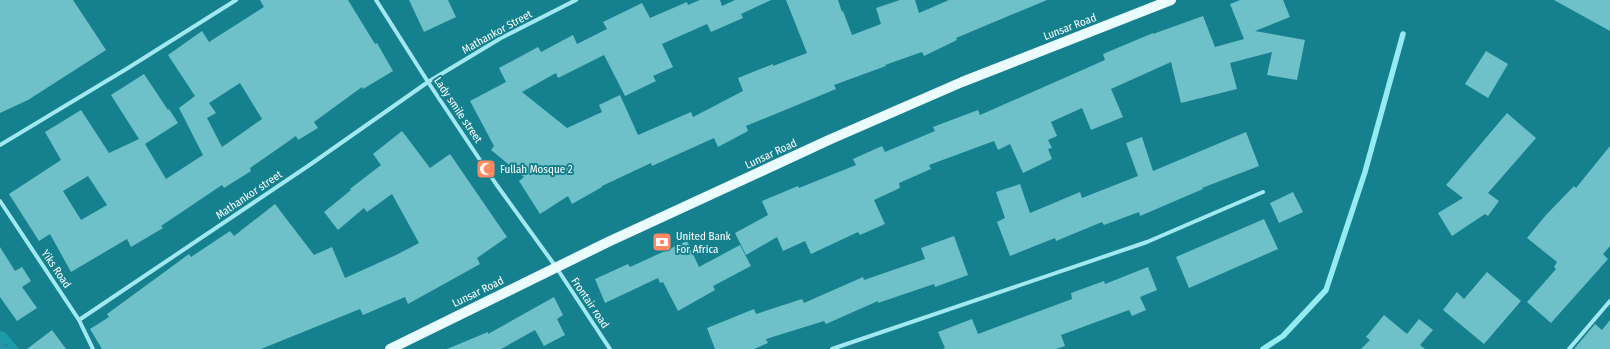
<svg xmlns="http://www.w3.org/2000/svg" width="1610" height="349" font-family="'Fira Sans Condensed',sans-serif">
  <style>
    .grass { fill: url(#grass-tufts) }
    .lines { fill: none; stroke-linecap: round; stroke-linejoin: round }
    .stream { stroke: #94ebf2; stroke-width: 5.5 }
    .building { fill: #6ec0c9; fill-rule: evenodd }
    .minor { stroke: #a2e8f0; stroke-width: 4 }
    .primary { stroke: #ebfcff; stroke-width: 10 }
    .labels { text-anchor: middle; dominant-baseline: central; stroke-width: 4; stroke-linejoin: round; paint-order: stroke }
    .street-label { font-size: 11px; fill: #fff; stroke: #16818e }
    .poi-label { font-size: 11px; fill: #fff; stroke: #16818e; text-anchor: start }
  </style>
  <defs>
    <pattern id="grass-tufts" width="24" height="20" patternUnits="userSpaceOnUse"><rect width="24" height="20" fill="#1e9ba8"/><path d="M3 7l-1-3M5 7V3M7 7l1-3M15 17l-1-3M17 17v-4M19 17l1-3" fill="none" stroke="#2e7f88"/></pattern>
  </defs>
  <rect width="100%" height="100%" fill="#16818e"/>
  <!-- grass -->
  <path class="grass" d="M0 331 5 332 19 349H0Z"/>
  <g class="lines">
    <!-- stream -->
    <path class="stream" d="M1263 349 1283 336 1326 290 1365 172 1403 34"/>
  </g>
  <!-- building -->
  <path class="building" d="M0 0H73L106 50 28 100 0 113Z
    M260 0H348L375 44 377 43 393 71 363 89 362 87 314 122 318 128 298 140 296 136 250 168 251 171 224 188 222 185 161 226 163 228 131 247 127 239 71 272 50 234 39 241 9 194 61 160 45 132 81 110 109 153 139 139 111 95 144 74 168 110 169 109 178 123 145 144 166 179 203 155 179 108 195 96 168 55 202 31 209 42 264 7ZM240 83 262 119 222 147 207 118 216 113 209 103ZM88 176 107 205 81 220 63 191Z
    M409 0H448L456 17 424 32Z
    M700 0H720L722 6 735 0H771L741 14 743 18 711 32 707 24 662 44 673 67 653 76 656 81 625 96 604 55 558 78 556 73 522 92 567 128 602 112 599 105 620 95 638 135 691 112 693 117 743 91 738 78 773 64V66L807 53 786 0H838L842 12 843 11 852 35 881 24 876 8 900 0H915L919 13 949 0H1047L956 38 957 40 924 56 922 52 885 65 886 66 834 85 836 89 746 126 748 131 718 147 714 138 652 166 651 163 602 186V187L572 204 568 196 540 214 519 181 524 177 491 150 494 146 470 101 506 82 499 68 538 47 541 52 573 35 577 44 607 29 603 22 642 3 650 18 687 2 688 5Z
    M1240 0H1283L1290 17 1255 31 1305 40 1297 80 1267 75 1272 52 1230 63 1237 89 1181 103 1171 62 1111 89 1123 117 1091 130 1082 108 1051 122 1057 136 1048 140 1052 148 1048 149 1052 159 1023 173 1010 144 998 150 994 141 929 165 931 169 899 183 900 188 874 200 885 224 860 235 858 232 811 254 805 241 783 251 777 237 746 255 735 233 768 215 762 201 798 186 799 188 856 165 853 159 882 146 885 152 935 131 933 127 978 110 980 115 1105 60 1103 54 1153 33V34L1203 16 1215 47 1244 39 1230 4Z
    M1554 0H1610V31Z
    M1486 51 1508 64 1488 98 1465 84Z
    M1507 113 1536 138 1488 193 1499 201 1488 216 1485 214 1452 236 1438 213 1463 198 1446 185Z
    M402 131 430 168 450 154 507 237 477 258 480 264 408 304 405 297 363 315 360 309 261 349H102L90 329 109 317 107 314 189 254 191 257 230 231 234 236 275 204 314 255 332 247 345 278 396 255 419 243 392 194 367 212 364 208 338 230 324 212 351 190 350 189 381 165 373 154Z
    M1246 132 1259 166 1202 188 1203 189 1140 216 1139 212 1104 225 1102 222 1056 241 1055 238 1010 256 997 222 1005 218 996 192 1020 184 1030 213 1080 192 1082 198 1138 176 1126 143 1142 137 1153 171Z
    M1610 146V246L1603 254 1608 259 1551 323 1527 302 1556 269 1554 267 1557 262 1527 238 1546 215 1574 186 1576 188Z
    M1293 192 1303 212 1279 223 1270 203Z
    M1264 219 1278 249 1189 288 1176 257Z
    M954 236 968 275 935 287 934 284 878 303V301L826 324 824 321 766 339 768 343 754 349H715L707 328 754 309 756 314 802 299 804 303 863 277 864 280 925 259 921 248Z
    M687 241 699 267 740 245 751 266 713 286 715 290 678 311 663 282 660 283 658 278 605 303 595 279 628 264 630 267Z
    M0 247 15 271 22 267 31 281 22 287 37 308 17 321 0 297Z
    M1148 267 1157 290 1140 297 1146 310 1132 316 1129 310 1061 335 1065 346 1056 349H942L945 348 938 332 972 319 978 334 1072 299 1071 293 1104 281 1105 284Z
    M1487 272 1521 301 1484 344 1443 310 1457 292 1464 299Z
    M554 297 563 315 557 319 565 335 544 346 535 330 501 349H447L488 332V334Z
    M1384 315 1407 334 1419 319 1433 330 1420 345 1425 349H1361L1370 340 1366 337Z
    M1610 320V349H1574L1595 324 1602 330Z
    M52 330 66 349H27Z"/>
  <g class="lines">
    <!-- minor -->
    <path class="minor" d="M376 0 428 82 496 184 556 267 610 349
      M0 145 128 68 236 0
      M0 201 79 320 93 349
      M79 320 311 164 428 82 501 38 576 0
      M832 349 1147 242 1263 192
      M1569 349 1610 301"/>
    <!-- primary -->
    <path class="primary" d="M390 349 608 242 831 139 962 82 1171 0"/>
  </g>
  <!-- icons -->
  <defs>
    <g id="mosque-square" transform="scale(1)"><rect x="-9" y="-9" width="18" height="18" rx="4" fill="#ff8a61" stroke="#16818e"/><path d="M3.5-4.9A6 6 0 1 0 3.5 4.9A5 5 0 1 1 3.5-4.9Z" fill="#fff"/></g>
    <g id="bank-square" transform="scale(1)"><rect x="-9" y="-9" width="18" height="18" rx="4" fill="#ff8a61" stroke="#16818e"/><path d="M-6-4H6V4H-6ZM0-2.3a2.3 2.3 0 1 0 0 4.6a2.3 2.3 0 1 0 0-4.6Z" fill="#fff"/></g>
  </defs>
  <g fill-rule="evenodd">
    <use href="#mosque-square" x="486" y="169"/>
    <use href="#bank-square" x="662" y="242"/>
  </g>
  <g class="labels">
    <!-- street labels -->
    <g class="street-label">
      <text transform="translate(1070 27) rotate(-21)">Lunsar Road</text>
      <text transform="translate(497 32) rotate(-29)">Mathankor Street</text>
      <text transform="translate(458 110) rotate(56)">Lady smile street</text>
      <text transform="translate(771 154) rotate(-25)">Lunsar Road</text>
      <text transform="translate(249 195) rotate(-34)">Mathankor street</text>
      <text transform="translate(56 269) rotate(56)">Yiks Road</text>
      <text transform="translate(478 292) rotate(-26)">Lunsar Road</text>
      <text transform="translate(590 303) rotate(56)">Frontair road</text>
    </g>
    <!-- poi labels -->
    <g class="poi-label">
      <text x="500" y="169">Fullah Mosque 2</text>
      <text x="676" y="236">United Bank<tspan x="676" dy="13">For Africa</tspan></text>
    </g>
  </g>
</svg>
